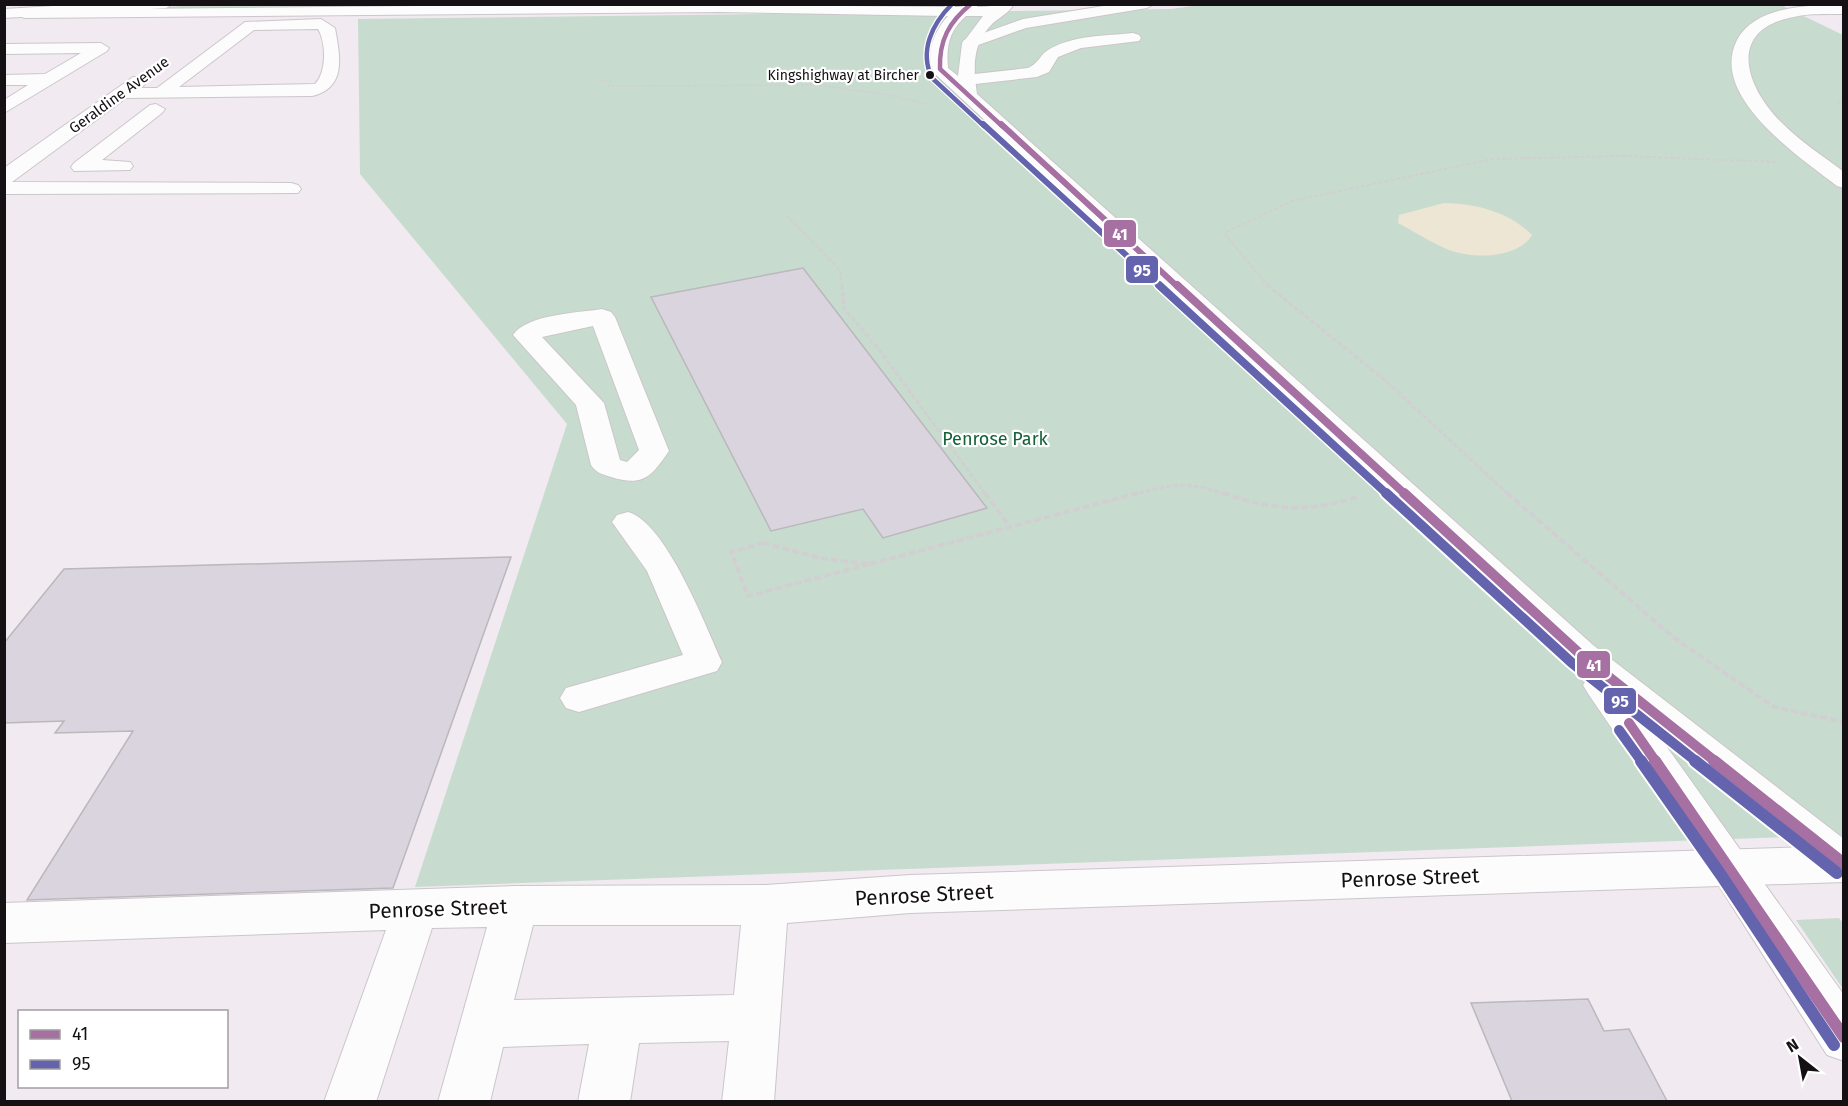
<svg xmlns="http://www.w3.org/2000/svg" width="1848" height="1106" font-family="'Fira Sans',sans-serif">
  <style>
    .green { fill: #c7dccf }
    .sand { fill: #eee6d4 }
    .building { fill: #dad4df; stroke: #bbb7bc; stroke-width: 1.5 }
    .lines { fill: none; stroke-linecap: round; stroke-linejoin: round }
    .minor-casing { stroke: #cbc6ca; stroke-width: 2 }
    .major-casing { stroke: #cbc6ca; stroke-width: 2 }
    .highway-casing { stroke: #cbc6ca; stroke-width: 2 }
    .path-far3 { stroke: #d1cfd1; stroke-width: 1.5; stroke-dasharray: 3 1.5; stroke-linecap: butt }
    .path-far2 { stroke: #d1cfd1; stroke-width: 2; stroke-dasharray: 4 2; stroke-linecap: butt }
    .path-far1 { stroke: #d1cfd1; stroke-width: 3; stroke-dasharray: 5 2; stroke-linecap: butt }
    .path { stroke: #d1cfd1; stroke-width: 4; stroke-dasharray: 7 3; stroke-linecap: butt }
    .minor { fill: #fdfcfd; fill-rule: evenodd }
    .major { fill: #fdfcfd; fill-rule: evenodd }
    .highway { fill: #fdfcfd; fill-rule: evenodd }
    .bus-1-far4-casing { stroke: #fff; stroke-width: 7 }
    .bus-1-far3-casing { stroke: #fff; stroke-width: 9 }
    .bus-1-far2-casing { stroke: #fff; stroke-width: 11 }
    .bus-1-far1-casing { stroke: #fff; stroke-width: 14 }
    .bus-1-casing { stroke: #fff; stroke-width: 16 }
    .bus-2-far4-casing { stroke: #fff; stroke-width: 7 }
    .bus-2-far3-casing { stroke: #fff; stroke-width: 9 }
    .bus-2-far2-casing { stroke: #fff; stroke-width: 11 }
    .bus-2-far1-casing { stroke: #fff; stroke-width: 14 }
    .bus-2-casing { stroke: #fff; stroke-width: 16 }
    .bus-1-far4 { stroke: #a670a3; stroke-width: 4.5 }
    .bus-1-far3 { stroke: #a670a3; stroke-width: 6 }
    .bus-1-far2 { stroke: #a670a3; stroke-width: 8 }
    .bus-1-far1 { stroke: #a670a3; stroke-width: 10 }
    .bus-1 { stroke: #a670a3; stroke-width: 12 }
    .bus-2-far4 { stroke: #6364ad; stroke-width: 4.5 }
    .bus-2-far3 { stroke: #6364ad; stroke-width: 6 }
    .bus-2-far2 { stroke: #6364ad; stroke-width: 8 }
    .bus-2-far1 { stroke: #6364ad; stroke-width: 10 }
    .bus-2 { stroke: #6364ad; stroke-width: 12 }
    .bus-dot { fill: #141014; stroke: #fff; stroke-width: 2 }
    .labels { text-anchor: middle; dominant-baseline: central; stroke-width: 4.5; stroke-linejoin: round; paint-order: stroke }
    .far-bus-label { font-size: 14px; fill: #141014; stroke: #fff; text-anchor: end }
    .far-street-label { font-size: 15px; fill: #141014; stroke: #fff }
    .park-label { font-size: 18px; fill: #136139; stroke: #fff }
    .near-street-label { font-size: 21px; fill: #141014; stroke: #fff }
    .line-badge { stroke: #fff; stroke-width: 2 }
    .badge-label { font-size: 16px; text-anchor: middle; font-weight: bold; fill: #fff }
  </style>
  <rect width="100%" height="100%" fill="#f1eaf0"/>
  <!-- green -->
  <path class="green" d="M213 4 954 5 938 9 101 11Z
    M1206 4H1779L1843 35V835L415 887 567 424 360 174 358 19 1171 9Z
    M1839 918 1843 923V989L1796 920Z"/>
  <!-- sand -->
  <path class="sand" d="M1444 203C1476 204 1508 211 1532 235 1518 259 1473 259 1449 250 1432 243 1415 232 1398 223L1399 215Z"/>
  <!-- building -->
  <path class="building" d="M803 268 987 508 883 538 863 509 771 531 651 297Z
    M511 557 393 888 27 900 133 731 55 733 64 721 4 723V643L64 569Z
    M1588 999 1604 1031 1629 1029 1667 1101H1512L1471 1003Z"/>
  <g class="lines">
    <!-- minor casing -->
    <g class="minor-casing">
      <path id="minor" d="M1809 6H1844V14C1825 14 1806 13 1789 18 1725 33 1748 90 1782 123 1801 142 1823 156 1844 172V188L1837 186C1801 158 1708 97 1737 40 1750 15 1783 8 1809 6Z
        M321 19 335 28C340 56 347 88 312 96L126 98 12 182 291 183 298 185 301 189 298 193 4 194V168L133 77H145L148 81 141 88H157L245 22ZM318 29C326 42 327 72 315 84L179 87 254 30Z
        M1133 33 1139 35 1141 38 1139 41 1081 48 1058 57 1049 72 1037 77 966 85 957 80 966 75 1028 68C1038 64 1040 55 1048 50 1073 35 1105 36 1133 33Z
        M101 43 109 48 107 51 4 113V100L28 85H4V75L45 74 81 53 4 54V44Z
        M156 104 165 109 162 113 102 160 130 162 133 166 130 170 74 171 71 167 74 163 150 105Z
        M602 309 611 312 615 317 669 451C651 477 643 487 611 477 602 474 596 473 591 465L576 405 513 335C527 314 578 313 602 309ZM593 326 639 450 627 462 620 460 604 403 542 337Z
        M628 512C666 522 706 627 722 662L717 671 579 712 566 708 560 698 566 688 683 655 647 571 612 522 617 515Z
        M1844 846V882L910 913 787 923 774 1102H722L729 1041 639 1043 630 1102H578L589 1044 503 1047 490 1102H438L487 927 432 928 376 1102H324L386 930 4 943V903L515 886 766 885 910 875ZM533 925H741L734 995 514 1000Z"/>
    </g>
    <!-- major casing -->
    <g class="major-casing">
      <path id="major" d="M612 4 958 7 979 4 977 7C990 7 1001 4 1014 4 1010 12 1000 17 993 23 972 43 973 67 977 94L1593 645 1844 839V882L1829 877 1664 743 1844 995V1061L1827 1055 1716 881 1589 695 1583 685 1587 679 934 73C924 54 935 30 948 16L721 12 24 18 17 14 24 10ZM966 16H983L962 44 958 76 948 68C946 46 949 31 966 16Z"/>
    </g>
    <!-- highway casing -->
    <g class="highway-casing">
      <path id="highway" d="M86 4H173L166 8 4 18V9Z
        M1116 4H1154L1147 8 1026 28 970 48 962 43 964 40 1023 19Z"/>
    </g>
    <!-- path-far3 -->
    <path class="path-far3" d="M600 81H610L609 86 817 85 889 95 931 105
      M1838 102 1844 104"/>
    <!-- path-far2 -->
    <path class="path-far2" d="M786 215 840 270 842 287
      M1269 287 1224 233 1292 201 1492 159 1624 156 1778 162"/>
    <!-- path-far1 -->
    <path class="path-far1" d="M842 285 844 308 880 351 986 495
      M1267 285 1386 381 1509 495
      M1132 495C1174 484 1185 480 1227 495"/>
    <!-- path -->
    <path class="path" d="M985 493 1010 527
      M1223 493C1274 511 1308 513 1360 496
      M1507 493 1673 637 1774 707 1844 722
      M763 543 825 559 870 564 748 596 731 552Z
      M870 564 1138 493"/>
    <!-- minor -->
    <use href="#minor" class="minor"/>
    <!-- major -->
    <use href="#major" class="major"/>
    <!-- highway -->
    <use href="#highway" class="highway"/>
    <!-- bus-1-far4 casing -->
    <g class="bus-1-far4-casing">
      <path id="bus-1-far4" d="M971 4C949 22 939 40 940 69L1002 126"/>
    </g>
    <!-- bus-1-far3 casing -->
    <g class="bus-1-far3-casing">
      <path id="bus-1-far3" d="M1001 124 1178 287"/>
    </g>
    <!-- bus-1-far2 casing -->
    <g class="bus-1-far2-casing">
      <path id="bus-1-far2" d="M1177 285 1406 495"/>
    </g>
    <!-- bus-1-far1 casing -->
    <g class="bus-1-far1-casing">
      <path id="bus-1-far1" d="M1404 493 1580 654 1716 762
        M1629 723 1656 762"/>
    </g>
    <!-- bus-1 casing -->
    <g class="bus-1-casing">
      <path id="bus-1" d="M1655 761 1844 1037
        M1714 761 1844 864"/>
    </g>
    <!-- bus-2-far4 casing -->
    <g class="bus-2-far4-casing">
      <path id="bus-2-far4" d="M952 4C932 24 919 51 932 78L984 126"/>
    </g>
    <!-- bus-2-far3 casing -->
    <g class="bus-2-far3-casing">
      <path id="bus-2-far3" d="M983 124 1161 287"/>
    </g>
    <!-- bus-2-far2 casing -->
    <g class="bus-2-far2-casing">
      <path id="bus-2-far2" d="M1159 285 1388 495"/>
    </g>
    <!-- bus-2-far1 casing -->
    <g class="bus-2-far1-casing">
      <path id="bus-2-far1" d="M1386 493 1572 663 1697 762
        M1619 730 1642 762"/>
    </g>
    <!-- bus-2 casing -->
    <g class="bus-2-casing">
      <path id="bus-2" d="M1641 761 1721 875 1834 1045
        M1695 761 1837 873"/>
    </g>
    <!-- bus-1-far4 -->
    <use href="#bus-1-far4" class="bus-1-far4"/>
    <!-- bus-1-far3 -->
    <use href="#bus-1-far3" class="bus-1-far3"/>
    <!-- bus-1-far2 -->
    <use href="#bus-1-far2" class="bus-1-far2"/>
    <!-- bus-1-far1 -->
    <use href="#bus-1-far1" class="bus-1-far1"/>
    <!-- bus-1 -->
    <use href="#bus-1" class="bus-1"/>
    <!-- bus-2-far4 -->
    <use href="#bus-2-far4" class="bus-2-far4"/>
    <!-- bus-2-far3 -->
    <use href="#bus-2-far3" class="bus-2-far3"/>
    <!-- bus-2-far2 -->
    <use href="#bus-2-far2" class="bus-2-far2"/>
    <!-- bus-2-far1 -->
    <use href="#bus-2-far1" class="bus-2-far1"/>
    <!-- bus-2 -->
    <use href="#bus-2" class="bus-2"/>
  </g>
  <!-- markers -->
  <circle class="bus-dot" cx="930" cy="75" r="5"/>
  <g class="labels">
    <!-- far-bus labels -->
    <g class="far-bus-label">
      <text x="919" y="75">Kingshighway at Bircher</text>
    </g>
    <!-- far-street labels -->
    <g class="far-street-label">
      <text transform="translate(119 95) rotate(-36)">Geraldine Avenue</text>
    </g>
    <!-- park labels -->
    <g class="park-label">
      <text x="995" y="439">Penrose Park</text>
    </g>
    <!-- near-street labels -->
    <g class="near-street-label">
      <text transform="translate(1410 878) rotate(-2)">Penrose Street</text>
      <text transform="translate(924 895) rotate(-3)">Penrose Street</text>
      <text transform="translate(438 909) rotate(-2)">Penrose Street</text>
    </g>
  </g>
  <g class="line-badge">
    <rect x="1103" y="219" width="34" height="29" rx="6" fill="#a670a3"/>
    <rect x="1125" y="255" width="34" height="29" rx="6" fill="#6364ad"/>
    <rect x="1576" y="650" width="35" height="29" rx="6" fill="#a670a3"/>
    <rect x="1603" y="687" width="34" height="28" rx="6" fill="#6364ad"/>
  </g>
  <g class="badge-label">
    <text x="1120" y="240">41</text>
    <text x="1142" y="276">95</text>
    <text x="1594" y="671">41</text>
    <text x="1620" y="707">95</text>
  </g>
  <!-- border -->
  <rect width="1848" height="1106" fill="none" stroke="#141014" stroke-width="12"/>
  <!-- legend -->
  <rect x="18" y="1010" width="210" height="78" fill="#ffffff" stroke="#a19fa1" stroke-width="1.5"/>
  <rect x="30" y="1030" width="30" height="9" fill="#a670a3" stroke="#a19fa1" stroke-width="1.5"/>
  <text x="72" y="1040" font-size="18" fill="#141014">41</text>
  <rect x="30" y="1060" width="30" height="9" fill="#6364ad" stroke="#a19fa1" stroke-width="1.5"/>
  <text x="72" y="1070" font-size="18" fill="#141014">95</text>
  <!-- north arrow -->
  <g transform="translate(1800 1058) rotate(329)" stroke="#ffffff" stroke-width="4.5" paint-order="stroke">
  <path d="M0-4.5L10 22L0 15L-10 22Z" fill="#141014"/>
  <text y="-9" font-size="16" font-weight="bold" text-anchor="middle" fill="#141014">N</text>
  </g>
</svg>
